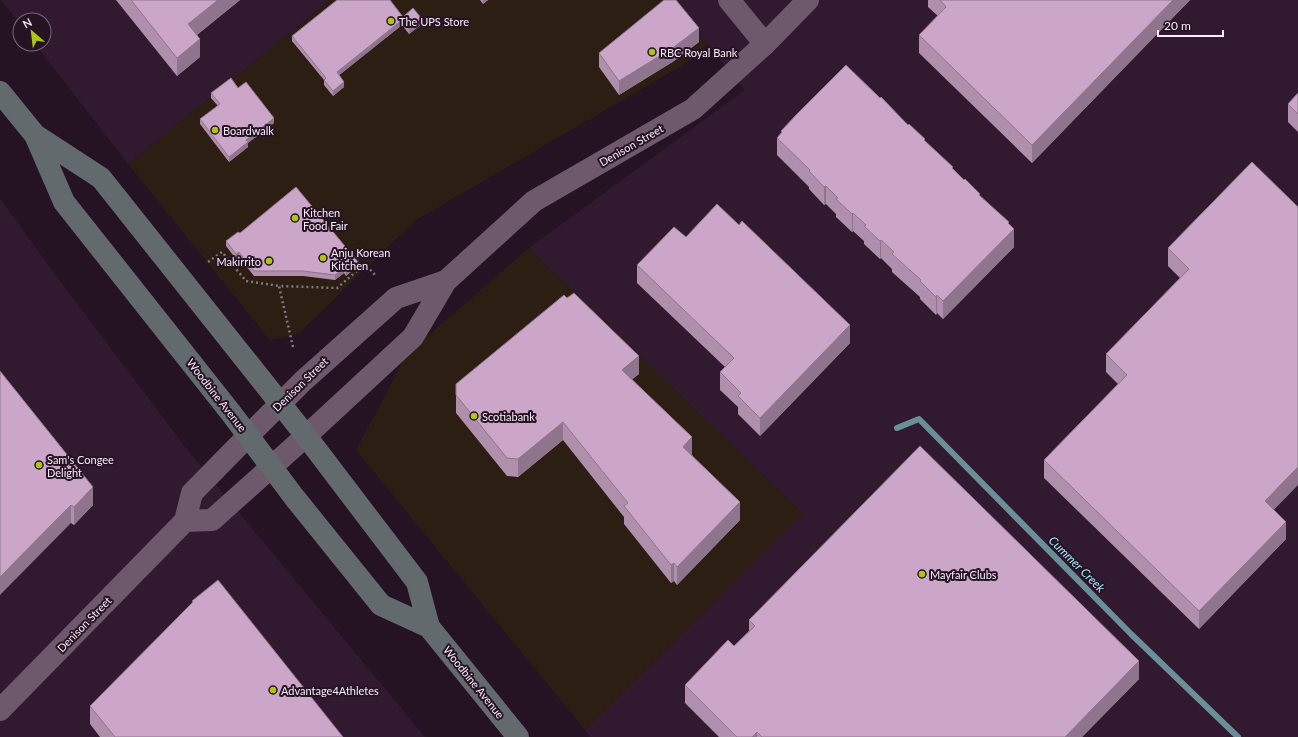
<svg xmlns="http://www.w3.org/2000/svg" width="1298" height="737" font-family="Lato,sans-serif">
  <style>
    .commercial { fill: #2d1e13 }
    .built { fill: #31192f }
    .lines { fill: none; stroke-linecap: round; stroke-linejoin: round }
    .stream { stroke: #6a8f9b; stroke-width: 6 }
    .path { stroke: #857584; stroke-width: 2.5; stroke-dasharray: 2 3; stroke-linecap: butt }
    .minor { stroke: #6e586c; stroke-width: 22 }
    .tertiary { stroke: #6e586c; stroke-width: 22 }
    .secondary { stroke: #626a6d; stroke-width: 22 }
    .wall { fill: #af8fac }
    .shaded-wall { fill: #8e748c }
    .building { fill: #cba6c8; stroke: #8e748c }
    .poi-dot { fill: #acc613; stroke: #251324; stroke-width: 1.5 }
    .labels { text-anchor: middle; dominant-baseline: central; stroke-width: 4; stroke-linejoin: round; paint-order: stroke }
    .poi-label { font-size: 11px; fill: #faedf9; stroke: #251324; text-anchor: start }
    .street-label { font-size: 11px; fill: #faedf9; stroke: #251324 }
    .water-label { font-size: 12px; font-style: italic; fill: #a4ecfd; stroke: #251324 }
  </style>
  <rect width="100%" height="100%" fill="#251324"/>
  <!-- commercial -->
  <path class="commercial" d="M330 0H671L708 45 683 65 416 220 298 334 270 340 128 164Z
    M529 248 803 514 585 730 356 450 407 354Z"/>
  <!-- built -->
  <path class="built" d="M1 0H330L128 164 35 44H44V20H20V24Z
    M671 0H1298V737H590L585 730 803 514 529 248 745 90Z
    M0 198 51 269 189 452 425 737H0Z"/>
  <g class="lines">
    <!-- stream -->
    <path class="stream" d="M897 428 919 419 1131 634 1238 737"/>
    <!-- path -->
    <path class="path" d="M208 262 222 252 246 281 279 286
      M293 347 279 286 337 288 365 264 376 276"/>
    <!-- minor -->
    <path class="minor" d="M729 0 765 44
      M185 521 212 520 306 436
      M0 710 185 521 192 493 248 436"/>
    <!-- tertiary -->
    <path class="tertiary" d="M248 436 303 381 396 298 446 281
      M306 436 413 337 446 281 534 201 693 109 765 44 808 0"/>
    <!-- secondary -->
    <path class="secondary" d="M0 92 35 135 64 202 231 413 294 497 381 605 429 627
      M35 135 101 178 306 436 417 582 429 627 518 737"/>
  </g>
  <!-- wall -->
  <path class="wall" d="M116 0H240L197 35 200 57 177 76Z
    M480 0H488L483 4Z
    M928 0H1190L1032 163 919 53V35L938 16 928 7Z
    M403 17 422 24 409 34 402 25 339 75 344 87 333 96 324 85V80L292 41V36Z
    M699 42 674 61 619 95 599 67V53Z
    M238 88 274 123 248 143V147L229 162 200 124V119L218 106 211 98V93Z
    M1298 93V132L1288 122V104Z
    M908 125 1009 224 1014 247 943 319 937 313 936 315 920 299V297L892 272V269L881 258 880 259 864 244V241L853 231 852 232 836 217V214L826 204 824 205 809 189V187L777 155V138L781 133V131Z
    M1252 162 1274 510 1286 539 1199 629 1044 478V460L1118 384 1106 372V354L1180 278 1168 266V248Z
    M240 233 358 266 346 276 344 273 335 280 303 276H254L239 257 236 259 226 246V241Z
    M686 237 850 343 760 436 738 414V407L720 390V372L725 367 637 283V265Z
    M0 371 93 505 74 525 71 523Z
    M639 374 632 379 692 455 740 520 677 585 674 581 671 583 624 524V517L563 440 518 477 507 476 456 413V395Z
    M192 601 343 737H100L90 724V706L192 604Z
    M749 620 1139 679 1082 737H719L685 703V685L734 646 749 631Z"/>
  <!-- shaded-wall -->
  <path class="shaded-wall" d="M218 0H240L188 42V24Z
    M483 0H488L483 4Z
    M1173 0H1190L1032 163V145Z
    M422 19V24L409 34V29Z
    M402 20V25L337 77V72Z
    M699 28V42L674 61 619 95V81Z
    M200 39V57L177 76V58Z
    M344 82V87L333 96V91Z
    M274 118V123L248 143V147L229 162V157L246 140Z
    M826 186V204L824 205V187Z
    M853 213V231L852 232V214Z
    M1009 222V234L1014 229V247L943 319V301Z
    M881 240V258L880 259V241Z
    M239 252V257L236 259V254Z
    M358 262V266L346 276V271Z
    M344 268V273L335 280V275Z
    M937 295V313L936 315V297Z
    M850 325V343L760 436V418Z
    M639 356V374L622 388V370Z
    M563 422V440L518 477V459Z
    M692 437V455L683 447Z
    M1298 467V485L1265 519V501Z
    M93 487V505L74 525V507Z
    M740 502V520L677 585V567Z
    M71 505V523L0 595V577Z
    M1286 522V539L1199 629V611Z
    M674 563V581L671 583V565Z
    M1139 661V679L1082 737H1065Z
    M757 732V737H752Z"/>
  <!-- building -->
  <path class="building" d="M131 0H218L188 24 200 39 177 58Z
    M337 0H390L403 17 413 8 422 19 409 29 402 20 337 72 344 82 333 91 324 80 326 78 292 36Z
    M664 0H676L699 28 674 47 619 81 599 53Z
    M940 0H1173L1032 145 919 35 946 7Z
    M846 65 880 98 881 97 908 125 909 124 925 139 924 140 953 167 952 168 964 180 965 179 980 194 979 195 1009 222 1008 223 1014 229 943 301 937 295 936 297 920 281 921 280 892 254 894 252 881 240 880 241 864 226 866 225 853 213 852 214 836 199 838 198 826 186 824 187 809 171 810 170 777 138 782 132 781 131 797 114Z
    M231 78 238 88 246 82 274 118 246 140 248 142 229 157 200 119 220 104 211 93Z
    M1298 93V114L1288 104Z
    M1252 162 1298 207V467L1265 501 1286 522 1199 611 1044 460 1127 375 1106 354 1189 269 1168 248Z
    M296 187 358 262 346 271 344 268 335 275 303 271H254L239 252 236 254 226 241 238 232 240 233Z
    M717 204 739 225 742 221 850 325 760 418 738 396 741 393 720 372 734 358 637 265 674 227 686 237Z
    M574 293 639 356 622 370 692 437 683 447 740 502 677 567 674 563 671 565 624 506 628 503 563 422 518 459 507 458 456 395V384L564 295 567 298Z
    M0 371 93 487 74 507 71 505 0 577Z
    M920 446 1139 661 1065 737H762L757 732 752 737H737L685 685 728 640 734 646 755 626 749 620Z
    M218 580 343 737H115L90 706 193 602 192 601Z"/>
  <!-- markers -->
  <g class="poi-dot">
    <circle cx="391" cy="21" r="4"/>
    <circle cx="652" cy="52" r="4"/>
    <circle cx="215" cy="130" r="4"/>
    <circle cx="295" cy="218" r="4"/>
    <circle cx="323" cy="258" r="4"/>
    <circle cx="269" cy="261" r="4"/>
    <circle cx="474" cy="416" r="4"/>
    <circle cx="39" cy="465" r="4"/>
    <circle cx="922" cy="574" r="4"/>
    <circle cx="273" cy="690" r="4"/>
  </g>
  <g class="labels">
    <!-- poi labels -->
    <g class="poi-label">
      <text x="399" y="21">The UPS Store</text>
      <text x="660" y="52">RBC Royal Bank</text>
      <text x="223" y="130">Boardwalk</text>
      <text x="303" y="212">Kitchen<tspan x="303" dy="13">Food Fair</tspan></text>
      <text x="331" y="252">Anju Korean<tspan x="331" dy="13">Kitchen</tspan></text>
      <text x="261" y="261" text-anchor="end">Makirrito</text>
      <text x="482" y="416">Scotiabank</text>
      <text x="47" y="459">Sam's Congee<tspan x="47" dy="13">Delight</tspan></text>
      <text x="930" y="574">Mayfair Clubs</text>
      <text x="281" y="690">Advantage4Athletes</text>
    </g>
    <!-- street labels -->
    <g class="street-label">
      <text transform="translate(631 145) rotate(-30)">Denison Street</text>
      <text transform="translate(300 384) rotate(-44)">Denison Street</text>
      <text transform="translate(217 395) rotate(52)">Woodbine Avenue</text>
      <text transform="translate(84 624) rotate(-46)">Denison Street</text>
      <text transform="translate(474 682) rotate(51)">Woodbine Avenue</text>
    </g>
    <!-- water labels -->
    <g class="water-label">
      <text transform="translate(1077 564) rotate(45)">Cummer Creek</text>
    </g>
  </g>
  <!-- north arrow -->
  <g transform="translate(32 32) rotate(332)"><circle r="19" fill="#251324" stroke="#7a6a79"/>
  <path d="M0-3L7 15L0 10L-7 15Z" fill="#acc613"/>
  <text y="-6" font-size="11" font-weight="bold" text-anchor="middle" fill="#faedf9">N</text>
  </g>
  <!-- scale -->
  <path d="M1158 30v6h65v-6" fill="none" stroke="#faedf9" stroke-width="2"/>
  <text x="1164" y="30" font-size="12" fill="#faedf9" stroke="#251324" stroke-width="3" paint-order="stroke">20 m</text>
</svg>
